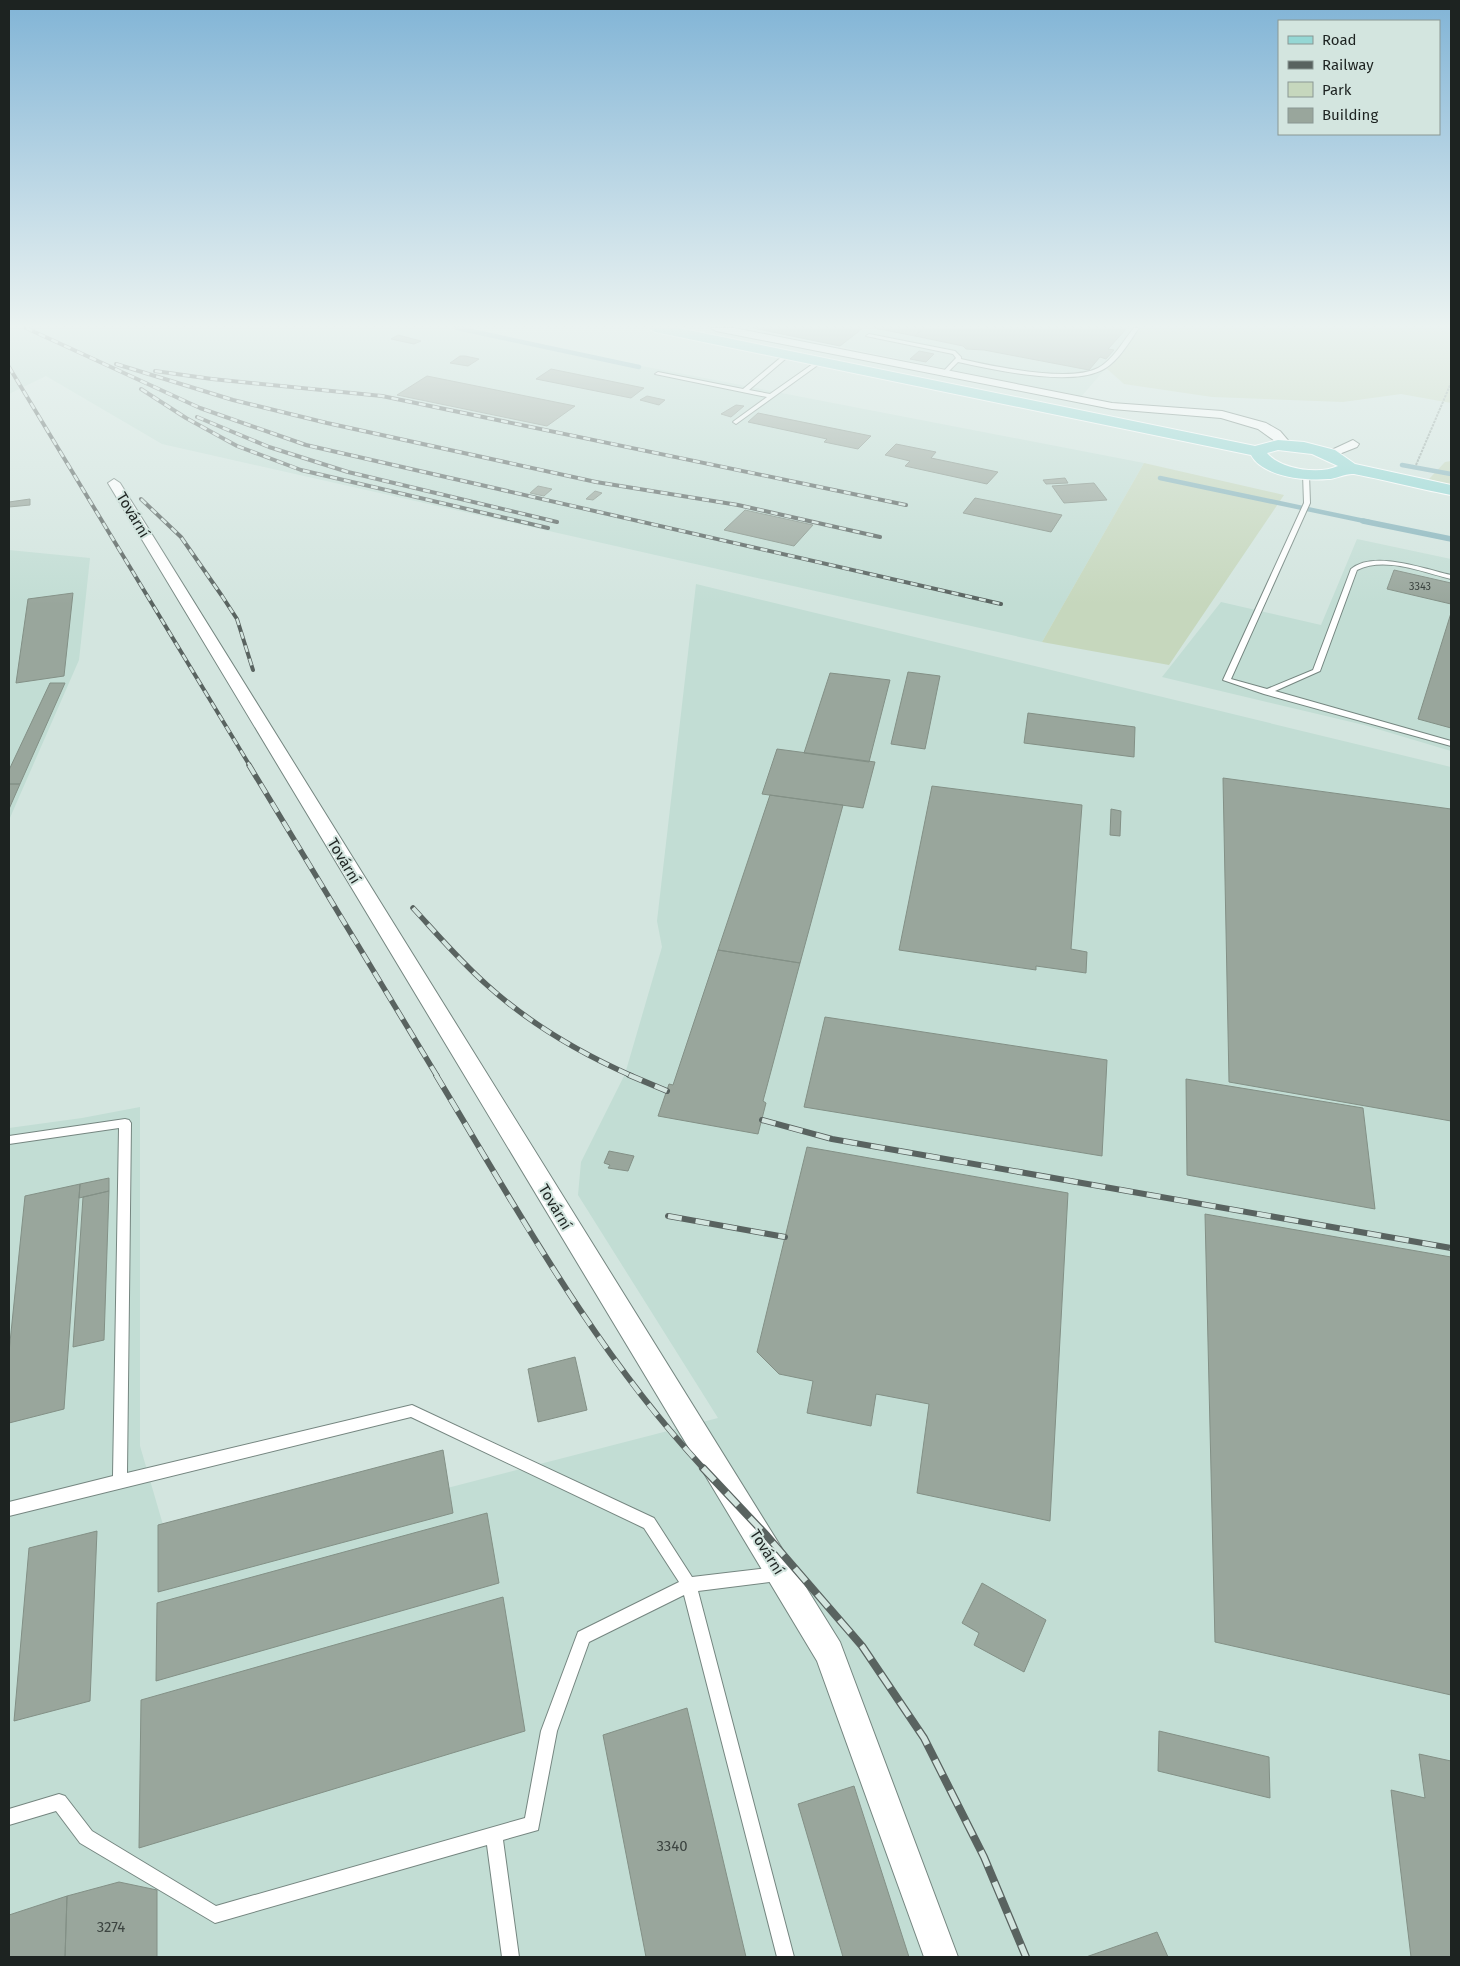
<svg xmlns="http://www.w3.org/2000/svg" width="1460" height="1966" font-family="'Fira Sans',sans-serif">
  <style>
    .built { fill: #c2ddd4 }
    .green { fill: #c6d7bd }
    .lines { fill: none; stroke-linecap: round; stroke-linejoin: round }
    .stream-far1 { stroke: #88b4bc; stroke-width: 4.5 }
    .stream { stroke: #88b4bc; stroke-width: 5.5 }
    .building { fill: #99a69c; stroke: #839086 }
    .service-casing { stroke: #758680; stroke-width: 2 }
    .minor-casing { stroke: #758680; stroke-width: 2 }
    .primary-casing { stroke: #fff; stroke-width: 2 }
    .path { stroke: #99a8a3; stroke-width: 2; stroke-dasharray: 2.5 1; stroke-linecap: butt }
    .service { fill: #fff; fill-rule: evenodd }
    .minor { fill: #fff; fill-rule: evenodd }
    .primary { fill: #95d7d4; fill-rule: evenodd }
    .rail-far3-casing { stroke: #596360; stroke-width: 4 }
    .rail-far2-casing { stroke: #596360; stroke-width: 5.5 }
    .rail-far1-casing { stroke: #596360; stroke-width: 6 }
    .rail-casing { stroke: #596360; stroke-width: 8 }
    .rail-far3 { stroke: #d3e5df; stroke-width: 2.5; stroke-dasharray: 7; stroke-linecap: butt }
    .rail-far2 { stroke: #d3e5df; stroke-width: 4; stroke-dasharray: 11; stroke-linecap: butt }
    .rail-far1 { stroke: #d3e5df; stroke-width: 4.5; stroke-dasharray: 14; stroke-linecap: butt }
    .rail { stroke: #d3e5df; stroke-width: 5.5; stroke-dasharray: 17; stroke-linecap: butt }
    .labels { text-anchor: middle; dominant-baseline: central; stroke-width: 4; stroke-linejoin: round; paint-order: stroke }
    .far-number-label { font-size: 11px; fill: #3c4440 }
    .street-label { font-size: 15px; fill: #1d2321; stroke: #d3e5df }
    .near-number-label { font-size: 15px; fill: #3c4440 }
  </style>
  <rect width="100%" height="100%" fill="#d3e5df"/>
  <!-- built -->
  <path class="built" d="M9 328H445L1144 463 1042 642 162 444 46 376 9 394Z
    M751 328H1140L1081 397Z
    M1357 539 1451 559V751L1364 725 1162 677 1221 602 1321 625Z
    M9 550 90 558 79 660 9 820Z
    M696 584 1451 767V1957H9V1128L82 1118 140 1107V1446L173 1559 718 1418 578 1195 581 1162 625 1074 662 947 657 921Z"/>
  <!-- green -->
  <path class="green" d="M1140 328H1451V403L1401 394 1343 402 1212 397 1124 384 1106 368Z
    M1451 461V485L1429 479 1445 462Z
    M1144 463 1284 495 1169 665 1042 642Z"/>
  <g class="lines">
    <!-- stream-far1 -->
    <path class="stream-far1" d="M457 328 639 367
      M1402 465 1451 474
      M1160 478 1369 522"/>
    <!-- stream -->
    <path class="stream" d="M1363 521 1451 539"/>
  </g>
  <!-- building -->
  <path class="building" d="M753 328H863L840 346Z
    M874 328H924L915 336Z
    M924 328 972 330 984 328H1127L1108 349 1114 350 1106 359 1100 357 1089 370 984 350 966 349 963 346 915 336Z
    M398 335 421 341 414 344 391 339Z
    M919 351 934 354 926 362 910 359Z
    M460 356H465L479 359 468 366 450 363Z
    M551 369 644 388 631 398 536 379Z
    M427 376 575 406 547 426 397 395Z
    M647 396 665 400 659 405 640 400Z
    M736 405 744 406 731 417 721 414Z
    M758 413 871 436 858 449 824 442 827 439 748 422Z
    M896 444 936 452 931 458 998 472 987 484 905 466 910 461 885 455Z
    M1065 478 1068 483 1046 484 1043 480Z
    M1094 483 1107 500 1064 503 1052 486Z
    M538 486 552 489 544 496 530 493Z
    M595 491 602 493 593 500 586 499Z
    M975 498 1062 515 1051 532 963 513Z
    M30 499V505L9 507V502Z
    M745 510 813 525 794 546 724 530Z
    M1394 570 1451 583V604L1387 589Z
    M73 593 64 676 16 683 28 599Z
    M1451 613V728L1418 719Z
    M908 672 940 676 925 749 891 744Z
    M830 673 890 680 869 762 804 753Z
    M50 683H65L20 784H9V770Z
    M1028 713 1135 727 1134 757 1024 743Z
    M777 749 875 762 863 808 762 794Z
    M1223 778 1451 809V1121L1229 1082Z
    M9 784H20L9 809Z
    M932 786 1082 805 1071 949 1087 952 1086 973 1036 966V970L899 950Z
    M770 795 843 805 800 963 718 950Z
    M1111 809 1121 811 1120 836 1110 835Z
    M718 950 800 963 763 1101 766 1103 758 1134 658 1116 669 1084 673 1085Z
    M825 1017 1107 1060 1102 1156 804 1107Z
    M1186 1079 1363 1108 1375 1209 1187 1175Z
    M807 1147 1068 1193 1050 1521 917 1493 929 1404 876 1394 871 1426 807 1413 813 1381 779 1374 757 1352Z
    M609 1151 634 1156 628 1171 608 1168 610 1165 604 1163Z
    M109 1178V1191L79 1198 80 1184Z
    M80 1184 64 1409 9 1423V1352L25 1196Z
    M109 1191 104 1340 73 1347 83 1197Z
    M1205 1214 1451 1257V1695L1215 1642Z
    M575 1357 587 1410 538 1422 528 1369Z
    M443 1450 453 1513 158 1592V1525Z
    M487 1513 499 1583 156 1681 157 1603Z
    M97 1531 90 1701 14 1721 29 1548Z
    M982 1583 1046 1620 1024 1672 974 1645 979 1633 962 1623Z
    M503 1597 525 1731 139 1848 141 1700Z
    M687 1708 746 1957H646L603 1735Z
    M1159 1731 1269 1757 1270 1798 1158 1771Z
    M1419 1754 1451 1761V1957H1411L1391 1790 1425 1798Z
    M854 1786 909 1957H843L798 1804Z
    M119 1882 157 1890V1957H65L67 1896Z
    M67 1896 65 1957H9V1915Z
    M1157 1932 1168 1957H1086Z"/>
  <g class="lines">
    <!-- service casing -->
    <g class="service-casing">
      <path id="service" d="M1134 328H1139C1129 342 1117 364 1100 371 1067 386 994 370 958 362L944 376 941 374 956 358 953 354 866 336 869 334 955 351 961 357V359C992 366 1069 383 1098 368 1113 360 1123 341 1134 328Z
        M785 354 790 355 749 390 770 394 817 361 822 362 736 424 733 422 734 421 767 397 655 374 658 372 743 389Z
        M1306 472 1309 474 1310 503 1231 679 1267 689 1313 670 1351 569C1374 550 1424 569 1451 575V579C1422 572 1385 556 1357 570L1320 671 1275 691 1451 741V746L1264 694 1223 680 1304 503 1303 474Z
        M125 1119 129 1120 131 1123 127 1473 412 1405 654 1518 692 1577 777 1567 782 1569 784 1574 782 1579 777 1581 698 1591 794 1957H777L684 1595 589 1642 557 1731 538 1830 503 1840 519 1957H502L487 1845 215 1923 80 1843 56 1811 9 1825V1809L59 1794 65 1796 92 1831 216 1906 525 1818 541 1731 578 1632 679 1582 644 1528 411 1417 9 1516V1502L113 1476 119 1128 9 1144V1136Z"/>
    </g>
    <!-- minor casing -->
    <g class="minor-casing">
      <path id="minor" d="M711 328H734L1112 403 1222 411 1266 423 1280 431 1292 445 1286 449 1258 429 1221 418 1112 409 716 331Z
        M1353 440 1359 444 1357 447 1329 458 1323 454Z
        M114 479 120 483 840 1642 958 1957H924L817 1661 108 483Z"/>
    </g>
    <!-- primary casing -->
    <g class="primary-casing">
      <path id="primary" d="M648 328H678L1255 446 1278 440 1304 442 1335 450 1355 464 1451 485V495C1419 489 1386 480 1354 474 1346 473 1336 479 1328 479 1305 481 1263 477 1251 455L655 332ZM1278 450 1312 454 1338 466C1319 475 1280 469 1267 453Z"/>
    </g>
    <!-- path -->
    <path class="path" d="M1416 465 1451 383"/>
    <!-- service -->
    <use href="#service" class="service"/>
    <!-- minor -->
    <use href="#minor" class="minor"/>
    <!-- primary -->
    <use href="#primary" class="primary"/>
    <!-- rail-far3 casing -->
    <g class="rail-far3-casing">
      <path id="rail-far3" d="M26 328 200 408 306 445 1001 604
        M116 364 233 400 327 423 596 482 738 505 880 537
        M9 367 250 766
        M155 371 212 379 382 396 906 505
        M141 389 186 418 237 446 301 470 548 528
        M197 417 269 447 348 472 557 522
        M141 499 181 537 222 596 237 619 253 670"/>
    </g>
    <!-- rail-far2 casing -->
    <g class="rail-far2-casing">
      <path id="rail-far2" d="M249 765 437 1076
        M413 908C437 934 460 961 487 985 530 1024 580 1053 632 1076"/>
    </g>
    <!-- rail-far1 casing -->
    <g class="rail-far1-casing">
      <path id="rail-far1" d="M436 1075C518 1211 595 1352 704 1469
        M629 1075 667 1091
        M762 1120 832 1139 1451 1248
        M668 1216 785 1237"/>
    </g>
    <!-- rail casing -->
    <g class="rail-casing">
      <path id="rail" d="M703 1468 767 1536 862 1646 924 1738 984 1857 1026 1957"/>
    </g>
    <!-- rail-far3 -->
    <use href="#rail-far3" class="rail-far3"/>
    <!-- rail-far2 -->
    <use href="#rail-far2" class="rail-far2"/>
    <!-- rail-far1 -->
    <use href="#rail-far1" class="rail-far1"/>
    <!-- rail -->
    <use href="#rail" class="rail"/>
  </g>
  <!-- sky -->
  <linearGradient id="sky" x2="0" y2="1"><stop stop-color="#81b4d6"/><stop offset="0.54" stop-color="#ebf3f1"/><stop offset="1" stop-color="#ebf3f1" stop-opacity="0"/></linearGradient>
  <rect width="1460" height="604" fill="url(#sky)"/>
  <g class="labels">
    <!-- far-number labels -->
    <g class="far-number-label">
      <text x="1420" y="586">3343</text>
    </g>
    <!-- street labels -->
    <g class="street-label">
      <text transform="translate(133 515) rotate(59)">Tovární</text>
      <text transform="translate(344 861) rotate(59)">Tovární</text>
      <text transform="translate(555 1207) rotate(59)">Tovární</text>
      <text transform="translate(767 1552) rotate(58)">Tovární</text>
    </g>
    <!-- near-number labels -->
    <g class="near-number-label">
      <text x="672" y="1846">3340</text>
      <text x="111" y="1927">3274</text>
    </g>
  </g>
  <!-- border -->
  <rect width="1460" height="1966" fill="none" stroke="#1d2321" stroke-width="20"/>
  <!-- legend -->
  <rect x="1278" y="20" width="162" height="115" fill="#d3e5df" stroke="#8a9793"/>
  <rect x="1288" y="36" width="25" height="8" fill="#95d7d4" stroke="#8a9793"/>
  <text x="1322" y="45" font-size="15" fill="#1d2321">Road</text>
  <rect x="1288" y="61" width="25" height="8" fill="#596360" stroke="#8a9793"/>
  <text x="1322" y="70" font-size="15" fill="#1d2321">Railway</text>
  <rect x="1288" y="82" width="25" height="15" fill="#c6d7bd" stroke="#8a9793"/>
  <text x="1322" y="95" font-size="15" fill="#1d2321">Park</text>
  <rect x="1288" y="108" width="25" height="15" fill="#99a69c" stroke="#8a9793"/>
  <text x="1322" y="120" font-size="15" fill="#1d2321">Building</text>
</svg>
